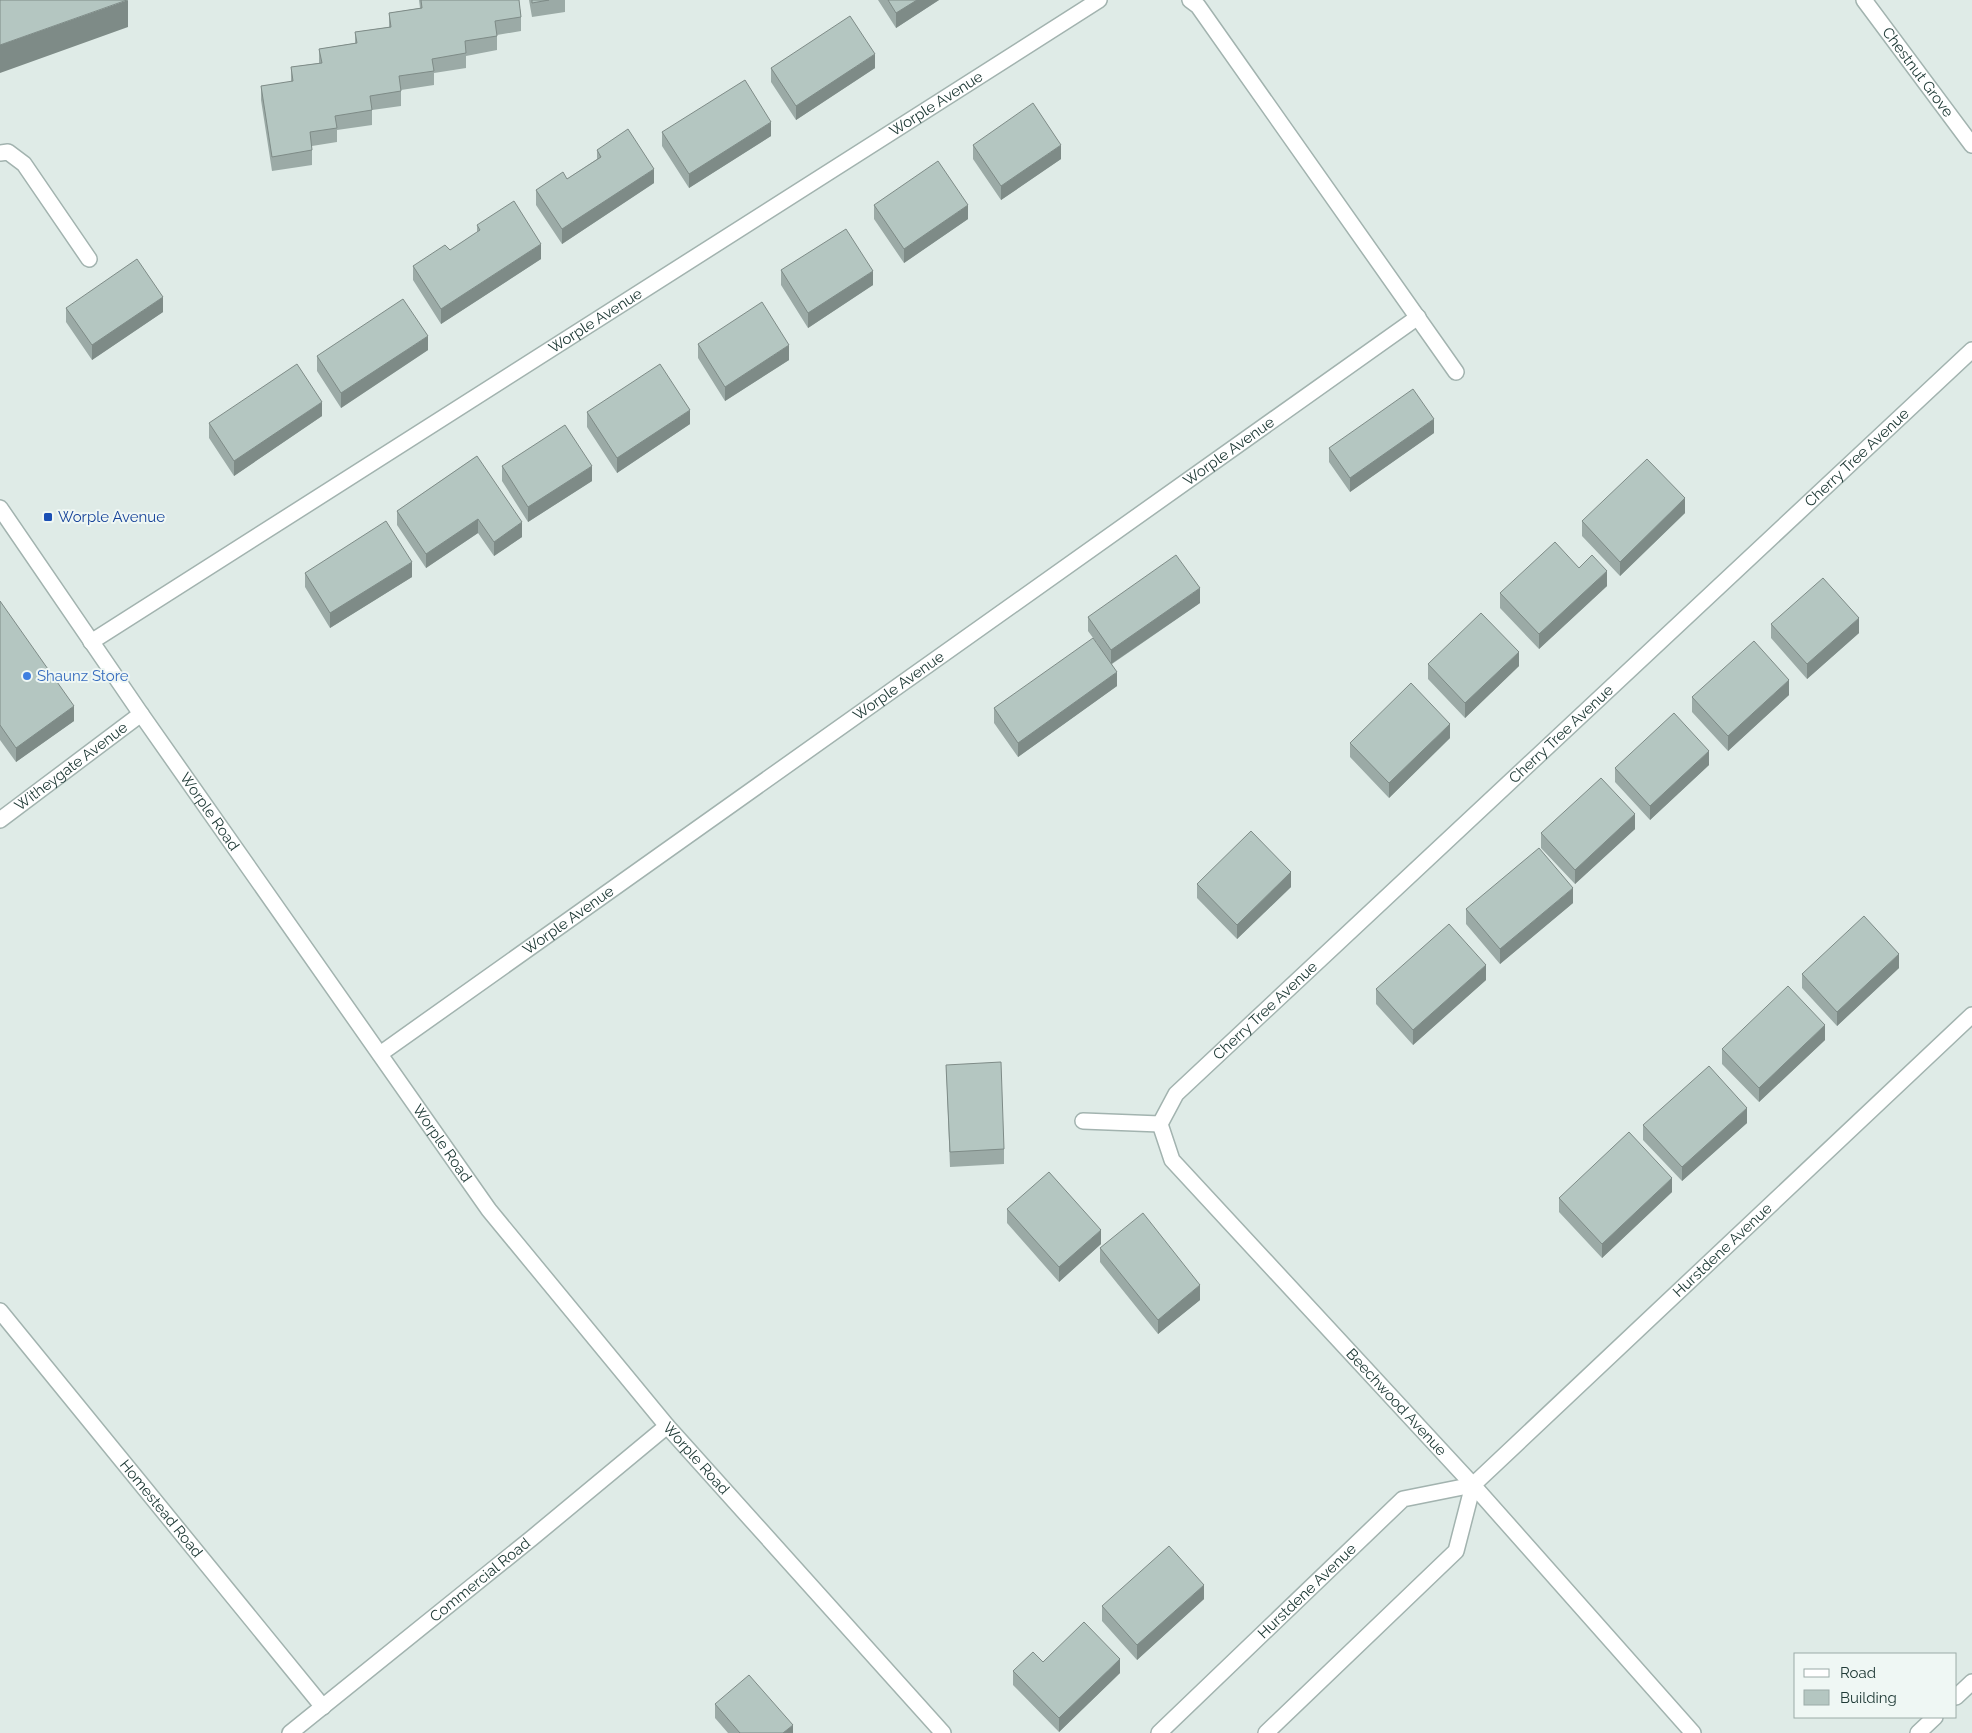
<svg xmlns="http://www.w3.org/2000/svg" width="1972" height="1733" font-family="Raleway,sans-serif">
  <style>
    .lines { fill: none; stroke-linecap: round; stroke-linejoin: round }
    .minor-casing { stroke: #a2b3af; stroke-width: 18 }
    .minor { stroke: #fff; stroke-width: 15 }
    .wall { fill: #9baaa6 }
    .shaded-wall { fill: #7e8b87 }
    .building { fill: #b4c6c1; stroke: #7e8b87 }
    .transit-dot { fill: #1a4fb4; stroke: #eff7f4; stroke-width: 2 }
    .shop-dot { fill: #3f7fe0; stroke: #eff7f4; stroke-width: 2 }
    .labels { text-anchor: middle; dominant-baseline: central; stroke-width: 4; stroke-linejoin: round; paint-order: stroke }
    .street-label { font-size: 15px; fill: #203b37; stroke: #eff7f4 }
    .transit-label { font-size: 15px; fill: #164399; stroke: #eff7f4; text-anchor: start }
    .shop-label { font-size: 15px; fill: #366cbe; stroke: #eff7f4; text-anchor: start }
  </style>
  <rect width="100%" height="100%" fill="#dfebe7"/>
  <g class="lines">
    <!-- minor casing -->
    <g class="minor-casing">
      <g id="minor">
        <path d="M1190 0 1198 6 1456 372"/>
        <path id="s1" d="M1864 0 1972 145"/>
        <path d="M0 153 8 152 24 164 89 259"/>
        <path id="s2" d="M0 508 141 714 489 1210 667 1426 943 1733"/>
        <path id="s3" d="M91 642 1099 0"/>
        <path id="s4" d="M0 820 141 714"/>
        <path id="s5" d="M380 1054 1418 317"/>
        <path d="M1083 1121 1160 1124"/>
        <path id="s6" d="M1160 1124 1176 1094 1972 350"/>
        <path id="s7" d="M1160 1124 1172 1160 1473 1485 1693 1733"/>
        <path id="s8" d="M0 1311 323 1707"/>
        <path d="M1956 1697 1972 1682"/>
        <path id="s9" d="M290 1733 532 1538 667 1426"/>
        <path id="s10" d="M1159 1733 1403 1499 1473 1485 1972 1015"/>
        <path d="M1266 1733 1456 1551 1473 1485"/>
        <path d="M1918 1733 1935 1717"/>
      </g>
    </g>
    <!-- minor -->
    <use href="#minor" class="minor"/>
  </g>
  <!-- wall -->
  <path class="wall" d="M419 0H519L521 17V31L497 35V50L466 56V68L434 73V85L401 90V106L372 110V125L337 130V142L312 146V165L272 171 261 100V86L291 82V67L319 63V49L355 43V32L389 27V13L420 8Z
    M529 0H565V12L532 17Z
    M878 0H939L896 28Z
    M771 68H875L796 120 771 82Z
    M662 132 771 136 689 188 662 146Z
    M973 145 1061 159 1001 200 973 159Z
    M597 150 654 183 562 244 536 205V190L567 179 597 159Z
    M874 205 968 219 904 263 874 219Z
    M477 225 541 259 441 324 413 280V266L450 250 477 233Z
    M781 270 873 285 808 328 781 285Z
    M66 308 163 312 92 360 66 322Z
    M698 344 789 360 725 401 698 358Z
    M428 350 341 408 317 371V356Z
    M587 412 690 424 617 473 587 427Z
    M322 416 234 476 209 438V423Z
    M1434 433 1350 492 1329 462V448Z
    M477 456 522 537 494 556 478 533 426 568 397 525V511Z
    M502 466 592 481 528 522 502 481Z
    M1685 513 1620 576 1582 536V521Z
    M1579 568 1607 586 1539 649 1500 608V593Z
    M305 573 412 577 330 628 305 587Z
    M0 601 74 721 16 762 0 740Z
    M1200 603 1112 664 1117 686 1018 757 994 723V708L1099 646 1088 631V617Z
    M1771 624 1859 633 1807 679 1771 638Z
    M1428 664 1519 666 1465 718 1428 679Z
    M1789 695 1728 751 1692 712V697Z
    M1450 738 1389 798 1350 757V743Z
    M1709 765 1650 820 1615 782V768Z
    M1635 829 1575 884 1541 848V833Z
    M1197 884 1291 887 1237 939 1197 898Z
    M1573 903 1500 964 1466 924V909Z
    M1899 968 1837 1026 1802 988V974Z
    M1486 980 1413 1045 1376 1004V989Z
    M1825 1040 1759 1102 1722 1064V1049Z
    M946 1065 1004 1149V1164L950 1167Z
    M1747 1123 1682 1181 1643 1140V1125Z
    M1672 1192 1602 1258 1559 1212V1198Z
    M1007 1209 1101 1244 1059 1282 1007 1223Z
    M1100 1248 1200 1300 1158 1334 1100 1262Z
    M1204 1599 1137 1660 1102 1621V1606Z
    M1043 1662 1120 1673 1059 1732 1013 1685V1671Z
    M715 1704 793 1733H728L715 1718Z"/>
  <!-- shaded-wall -->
  <path class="shaded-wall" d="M128 0V27L0 73V45Z
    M917 0H939L896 28V13Z
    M875 54V68L796 120V106Z
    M771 122V136L689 188V174Z
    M1061 145V159L1001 200V186Z
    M654 169V183L562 244V229Z
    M968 205V219L904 263V249Z
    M541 244V259L441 324V309Z
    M873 271V285L808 328V313Z
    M163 297V312L92 360V345Z
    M428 336V350L341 408V393Z
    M789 345V360L725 401V387Z
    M322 402V416L234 476V461Z
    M690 410V424L617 473V458Z
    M1434 419V433L1350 492V478Z
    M592 466V481L528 522V507Z
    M1685 498V513L1620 576V562Z
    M478 519V533L426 568V554Z
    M522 522V537L494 556V542Z
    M412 562V577L330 628V613Z
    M1607 571V586L1539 649V634Z
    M1200 588V603L1111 664V650Z
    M1859 618V633L1807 679V664Z
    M1519 652V666L1465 718V703Z
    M1117 672V686L1018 757V743Z
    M1789 680V695L1728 751V736Z
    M74 706V721L16 762V748Z
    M1450 724V738L1389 798V783Z
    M1709 751V765L1650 820V806Z
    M1635 814V829L1575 884V870Z
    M1291 872V887L1237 939V925Z
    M1573 888V903L1500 964V949Z
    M1899 954V968L1837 1026V1012Z
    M1486 965V980L1413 1045V1030Z
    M1825 1025V1040L1759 1102V1088Z
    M1747 1108V1123L1682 1181V1167Z
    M1672 1178V1192L1602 1258V1244Z
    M1101 1230V1244L1059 1282V1267Z
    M1200 1285V1300L1158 1334V1320Z
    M1204 1585V1599L1137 1660V1645Z
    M1120 1659V1673L1059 1732V1718Z
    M793 1725V1733H783Z"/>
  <!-- building -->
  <path class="building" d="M0 0H127L0 45Z
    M421 0H519L521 17 495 21 497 36 465 41 466 53 432 59 434 71 399 76 401 91 370 96 372 110 335 116 337 128 310 132 312 150 272 157 261 86 293 81 291 67 322 63 319 49 357 43 355 32 391 27 389 13 422 8Z
    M532 0H549L532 3Z
    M888 0H917L896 13Z
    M850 16 875 54 796 106 771 68Z
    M745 80 771 122 689 174 662 132Z
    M1033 103 1061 145 1001 186 973 145Z
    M628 129 654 169 562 229 536 190 563 172 567 179 601 157 597 150Z
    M938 161 968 205 904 249 874 205Z
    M514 201 541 244 441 309 413 266 445 245 450 250 480 230 477 225Z
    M846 229 873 271 808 313 781 270Z
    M137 259 163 297 92 345 66 308Z
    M403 299 428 336 341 393 317 356Z
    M762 302 789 345 725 387 698 344Z
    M297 364 322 402 234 461 209 423Z
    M660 364 690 410 617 458 587 412Z
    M1413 389 1434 419 1350 478 1329 448Z
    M565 425 592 466 528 507 502 466Z
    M477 456 522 522 494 542 478 519 426 554 397 511Z
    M1647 459 1685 498 1620 562 1582 521Z
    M386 521 412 562 330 613 305 573Z
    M1555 542 1579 568 1592 555 1607 571 1539 634 1500 593Z
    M1176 555 1200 588 1111 650 1088 617Z
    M1823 578 1859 618 1807 664 1771 624Z
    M0 601 74 706 16 748 0 725Z
    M1481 613 1519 652 1465 703 1428 664Z
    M1093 638 1117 672 1018 743 994 708Z
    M1754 641 1789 680 1728 736 1692 697Z
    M1411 683 1450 724 1389 783 1350 743Z
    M1674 713 1709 751 1650 806 1615 768Z
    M1601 778 1635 814 1575 870 1541 833Z
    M1251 831 1291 872 1237 925 1197 884Z
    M1539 848 1573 888 1500 949 1466 909Z
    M1864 916 1899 954 1837 1012 1802 974Z
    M1449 924 1486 965 1413 1030 1376 989Z
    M1788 986 1825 1025 1759 1088 1722 1049Z
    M1001 1062 1004 1149 950 1152 946 1065Z
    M1709 1066 1747 1108 1682 1167 1643 1125Z
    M1629 1132 1672 1178 1602 1244 1559 1198Z
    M1049 1172 1101 1230 1059 1267 1007 1209Z
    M1143 1213 1200 1285 1158 1320 1100 1248Z
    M1169 1546 1204 1585 1137 1645 1102 1606Z
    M1084 1622 1120 1659 1059 1718 1013 1671 1033 1652 1043 1662Z
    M749 1675 793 1725 783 1733H740L715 1704Z"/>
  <!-- markers -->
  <rect class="transit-dot" x="43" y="512" width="10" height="10" rx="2.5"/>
  <circle class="shop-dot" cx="27" cy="676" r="5"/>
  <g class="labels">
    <!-- street labels -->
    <g class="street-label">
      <text stroke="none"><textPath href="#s1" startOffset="90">Chestnut Grove</textPath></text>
      <text stroke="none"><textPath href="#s3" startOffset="1002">Worple Avenue</textPath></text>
      <text stroke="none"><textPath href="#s3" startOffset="598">Worple Avenue</textPath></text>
      <text stroke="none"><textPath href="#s5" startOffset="1041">Worple Avenue</textPath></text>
      <text stroke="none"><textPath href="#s6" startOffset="966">Cherry Tree Avenue</textPath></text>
      <text stroke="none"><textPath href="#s5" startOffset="636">Worple Avenue</textPath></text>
      <text stroke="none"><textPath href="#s6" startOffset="561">Cherry Tree Avenue</textPath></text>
      <text stroke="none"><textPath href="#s4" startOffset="89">Witheygate Avenue</textPath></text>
      <text stroke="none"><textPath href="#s2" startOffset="369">Worple Road</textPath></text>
      <text stroke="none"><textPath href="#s5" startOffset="231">Worple Avenue</textPath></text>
      <text stroke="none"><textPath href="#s6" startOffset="156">Cherry Tree Avenue</textPath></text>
      <text stroke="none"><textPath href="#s2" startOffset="774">Worple Road</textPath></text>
      <text stroke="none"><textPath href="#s10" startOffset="752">Hurstdene Avenue</textPath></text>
      <text stroke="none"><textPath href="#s7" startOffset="368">Beechwood Avenue</textPath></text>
      <text stroke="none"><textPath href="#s2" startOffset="1179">Worple Road</textPath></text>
      <text stroke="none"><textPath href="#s8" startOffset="255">Homestead Road</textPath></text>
      <text stroke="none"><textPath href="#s9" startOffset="244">Commercial Road</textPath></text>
      <text stroke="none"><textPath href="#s10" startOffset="205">Hurstdene Avenue</textPath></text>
    </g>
    <!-- transit labels -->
    <g class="transit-label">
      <text x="58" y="517">Worple Avenue</text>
    </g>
    <!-- shop labels -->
    <g class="shop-label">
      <text x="37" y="676">Shaunz Store</text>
    </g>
  </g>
  <!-- legend -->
  <rect x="1794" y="1653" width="162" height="65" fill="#eff7f4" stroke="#9caca8"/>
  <rect x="1804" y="1669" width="25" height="8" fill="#ffffff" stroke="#9caca8"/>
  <text x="1840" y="1678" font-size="15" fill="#203b37">Road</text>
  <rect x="1804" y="1690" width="25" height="15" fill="#b4c6c1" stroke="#9caca8"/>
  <text x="1840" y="1703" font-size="15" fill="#203b37">Building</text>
</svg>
